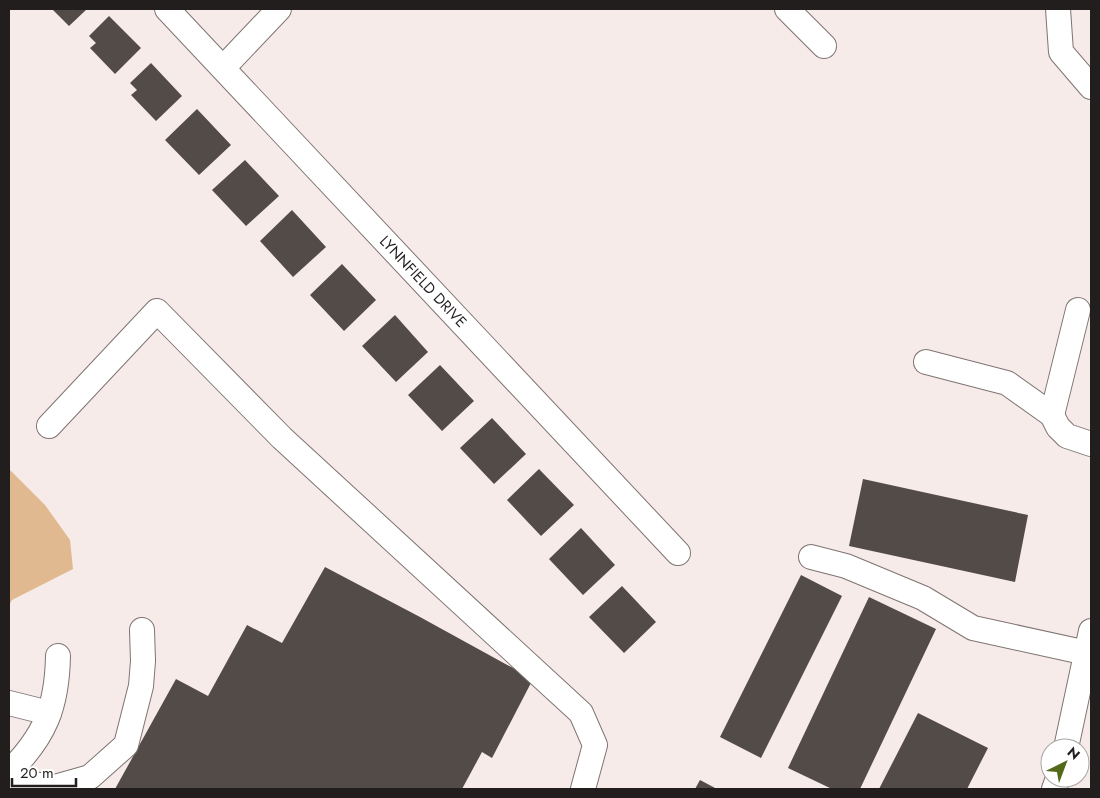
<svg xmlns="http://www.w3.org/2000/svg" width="1100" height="798" font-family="Jost,sans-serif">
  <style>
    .green { fill: #e0b990 }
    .building { fill: #534b47 }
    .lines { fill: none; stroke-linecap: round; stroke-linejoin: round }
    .minor-casing { stroke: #7e7472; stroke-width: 26 }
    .minor { stroke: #fff; stroke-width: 24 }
    .labels { text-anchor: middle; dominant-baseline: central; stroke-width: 5; stroke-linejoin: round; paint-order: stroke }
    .street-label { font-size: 15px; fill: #221e1e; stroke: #fff }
  </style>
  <rect width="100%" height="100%" fill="#f7ebe9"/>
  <!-- green -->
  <path class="green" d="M9 469 45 505 70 540 73 569 12 600 9 605Z"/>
  <!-- building -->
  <path class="building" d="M52 9H87L69 26Z
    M109 16 141 48 115 74 90 48 96 43 89 36Z
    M151 63 182 96 156 121 131 95 137 90 130 83Z
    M197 109 231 145 199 175 165 140Z
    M245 160 279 196 246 226 212 190Z
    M292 210 326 247 293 277 260 241Z
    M342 264 376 300 344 331 310 295Z
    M395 315 428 352 396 382 362 346Z
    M440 365 474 401 442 431 408 395Z
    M492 418 526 454 494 484 460 448Z
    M539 469 574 505 541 536 507 500Z
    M863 479 1028 515 1015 582 849 546Z
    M581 528 615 565 583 595 549 559Z
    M325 567 420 617 533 679 492 758 482 752 462 789H115L176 679 208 696 247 625 282 643Z
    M801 575 842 596 761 758 720 737Z
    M622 586 656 622 624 653 589 617Z
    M869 597 936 629 860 789H832L788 768Z
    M918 713 988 748 967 789H879Z
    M700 780 717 789H695Z"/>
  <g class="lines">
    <!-- minor casing -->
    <g class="minor-casing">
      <g id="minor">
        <path id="s1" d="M167 9 678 553"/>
        <path d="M787 9 824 46"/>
        <path d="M1058 9 1061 52 1091 87"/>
        <path d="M223 68 279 9"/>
        <path d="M926 362 1007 383 1052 415 1058 427 1067 436 1091 444"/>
        <path d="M1052 415 1078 310"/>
        <path d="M49 426 157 311 282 438 581 713 595 745 583 789"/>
        <path d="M811 557 846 566 923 598 973 628 1087 653"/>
        <path d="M9 703 49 713"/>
        <path d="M1066 748 1091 631"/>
        <path d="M9 772C45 736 57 707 58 656"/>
        <path d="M9 778 51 788 90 777 126 745 141 686 143 661 142 630"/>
        <path d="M1054 789 1058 778"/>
      </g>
    </g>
    <!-- minor -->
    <use href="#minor" class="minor"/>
  </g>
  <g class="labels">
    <!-- street labels -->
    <g class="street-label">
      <text stroke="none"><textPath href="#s1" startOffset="374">LYNNFIELD DRIVE</textPath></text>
    </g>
  </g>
  <!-- border -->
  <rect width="1100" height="798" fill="none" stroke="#221e1e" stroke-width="20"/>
  <!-- north arrow -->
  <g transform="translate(1065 763) rotate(42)"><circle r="24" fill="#ffffff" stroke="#a7a5a5"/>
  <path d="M0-4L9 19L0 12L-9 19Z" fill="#516919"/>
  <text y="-8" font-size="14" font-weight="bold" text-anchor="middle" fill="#221e1e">N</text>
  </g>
  <!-- scale -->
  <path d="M12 778v8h64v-8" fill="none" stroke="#221e1e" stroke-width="2.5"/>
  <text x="20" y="778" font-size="15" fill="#221e1e" stroke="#ffffff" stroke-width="4" paint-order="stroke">20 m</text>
</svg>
